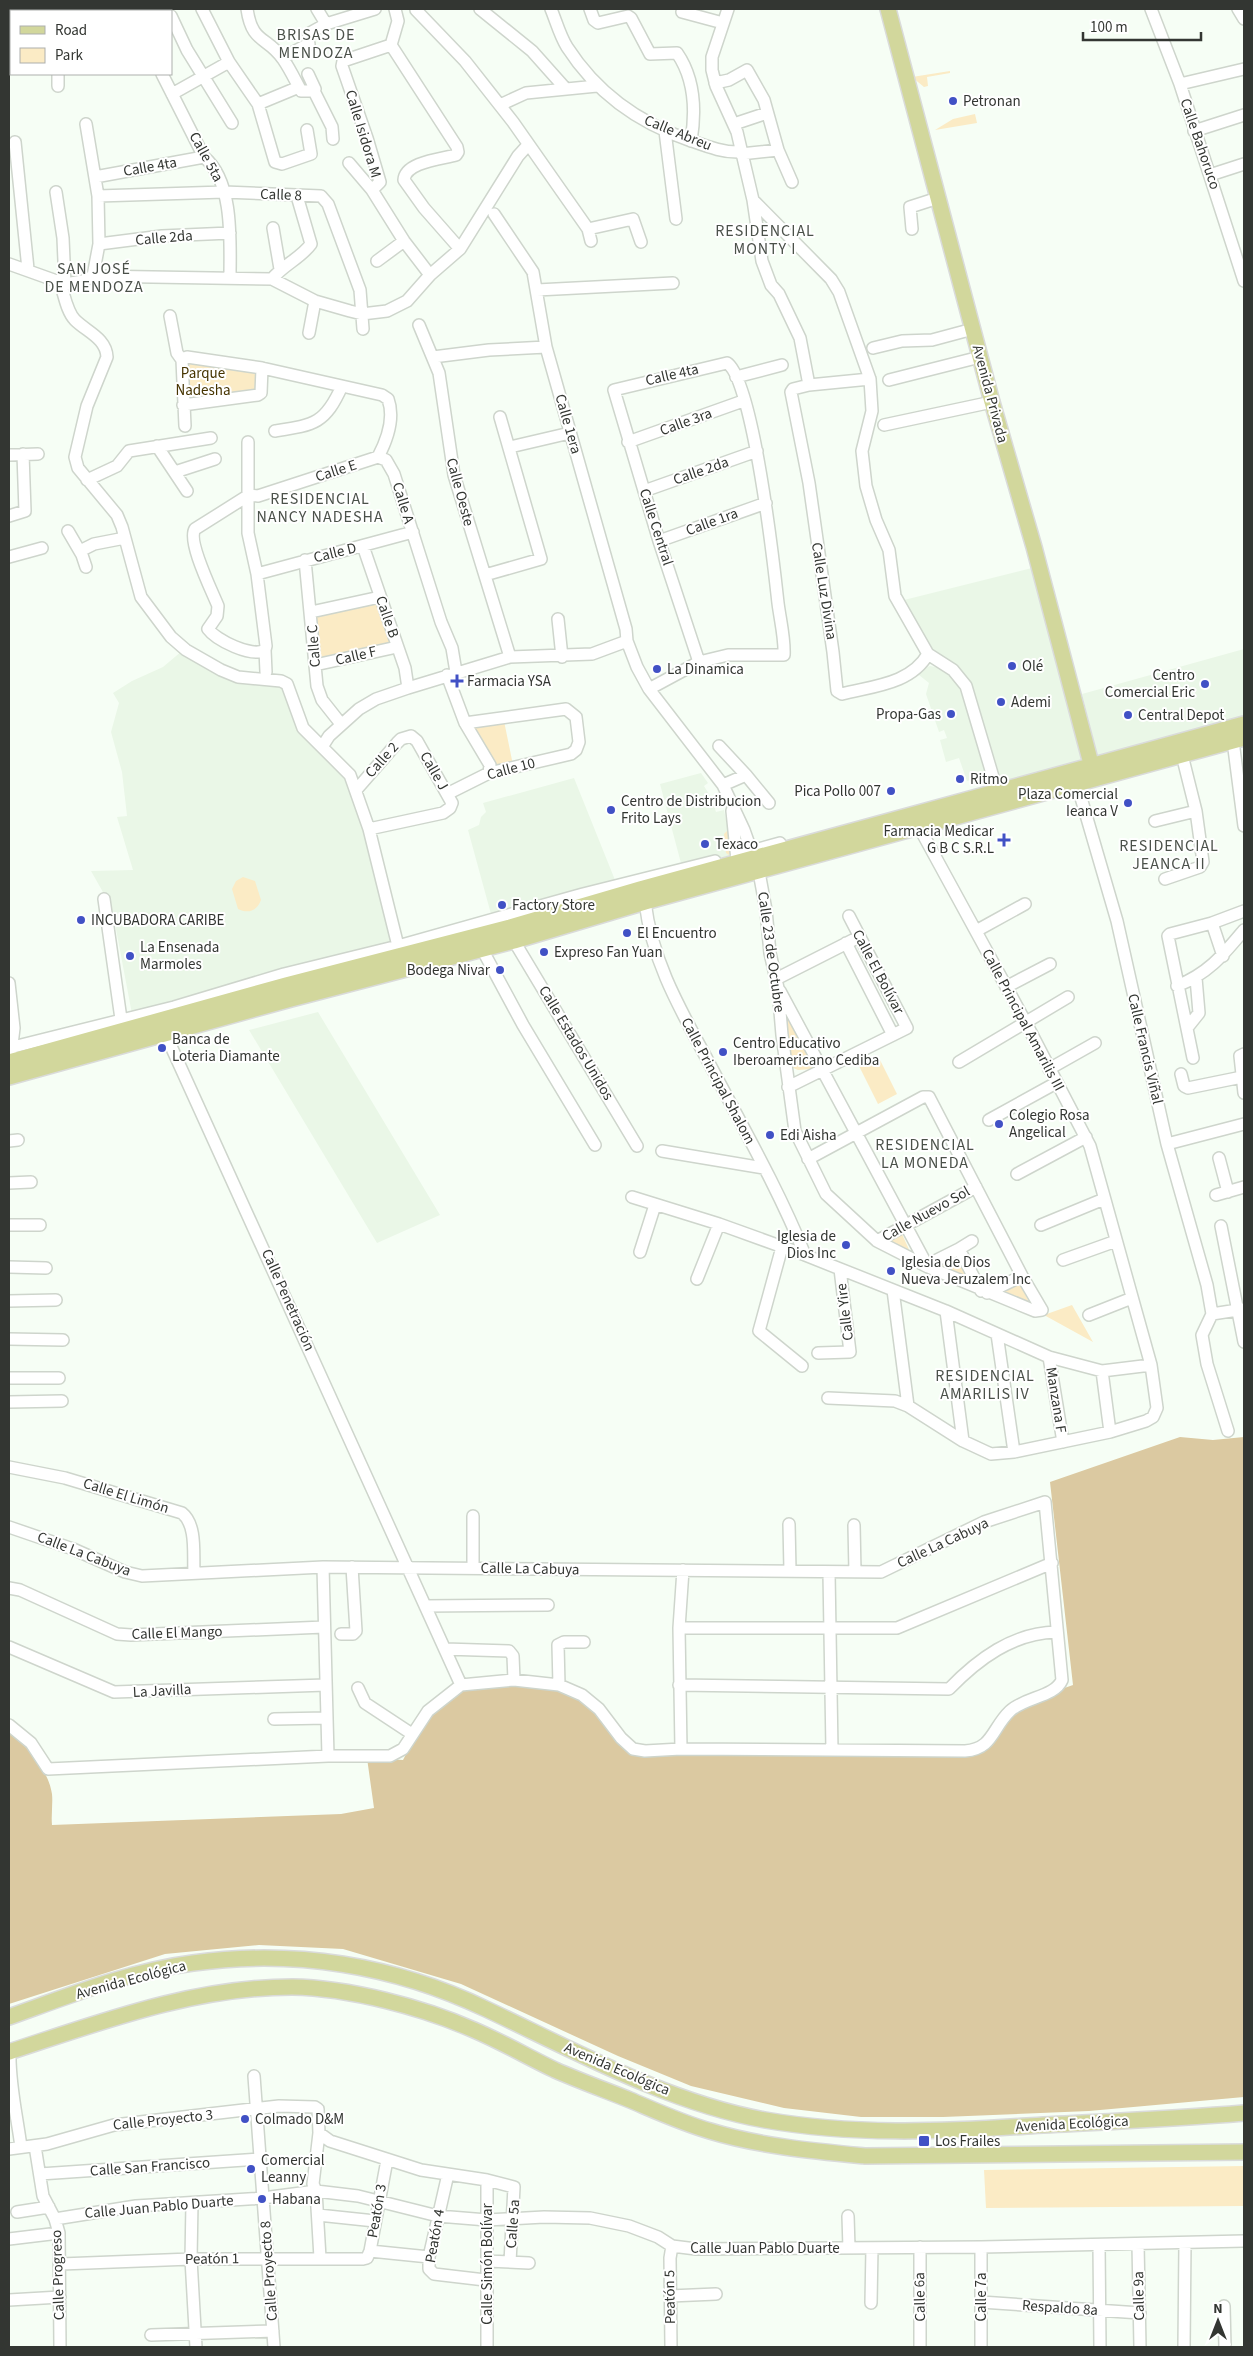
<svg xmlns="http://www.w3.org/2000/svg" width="1253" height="2356" font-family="'Source Sans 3',sans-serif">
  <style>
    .built { fill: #eaf7e7 }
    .green { fill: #fbebc5 }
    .forest { fill: #dbc9a1 }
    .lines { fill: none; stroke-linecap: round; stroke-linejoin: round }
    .minor-casing { stroke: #ced5cc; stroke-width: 14 }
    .major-casing { stroke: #dadbda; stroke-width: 18 }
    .minor { stroke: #fff; stroke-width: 11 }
    .major { stroke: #d2d79c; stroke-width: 15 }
    .poi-dot { fill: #4151c5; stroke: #fff; stroke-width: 2 }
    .labels { text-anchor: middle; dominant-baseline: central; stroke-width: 4; stroke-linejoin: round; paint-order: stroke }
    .poi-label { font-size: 15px; fill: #333632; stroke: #fff; text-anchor: start }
    .street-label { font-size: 15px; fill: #333632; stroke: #fff }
    .park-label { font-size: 15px; fill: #463400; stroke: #fff }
    .neighbourhood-label { font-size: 16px; letter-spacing: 1px; fill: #4b514a; stroke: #fff }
  </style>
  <rect width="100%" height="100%" fill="#f6fef5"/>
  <!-- built -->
  <path class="built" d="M1032 568 1081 759 1080 764 1003 785 974 695 933 653 900 601Z
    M1244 649V724L1099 756 1097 754 1082 694Z
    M182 651 276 685 285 691 294 721 313 744 346 774 353 789 394 942 305 962 308 976 213 1003 206 991 132 1014 112 908 91 871 133 870 117 817 127 816 122 772 111 732 119 703 113 693 132 681 163 667Z
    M930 666 940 668 950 674 959 685 987 775 967 781 959 758 946 762 940 740 947 738 944 730 939 732 926 694 929 683 919 675 923 669Z
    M701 773 708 783 704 786 712 799 716 812 724 810 732 849 729 856 682 867 660 784Z
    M574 778 615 880 491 914 468 830 479 825 481 817 486 812 483 803Z
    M318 1012 440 1215 377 1243 249 1030Z"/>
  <!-- green -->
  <path class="green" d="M950 71V73L927 77 928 86 924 87 912 77Z
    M975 114 977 123 935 130 953 119Z
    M186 363 258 371V392L187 401Z
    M378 595 392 642 318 659 313 607Z
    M504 721 513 765 498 769 471 726Z
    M728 830 731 850 729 855 726 853 724 834Z
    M243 877 255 881 261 900C257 911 248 914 238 909L232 889 236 881Z
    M782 1006 813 1065 812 1069 798 1070 791 1067Z
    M878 1056 897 1094 878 1104 859 1066Z
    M901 1232 912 1256 883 1241Z
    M957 1254 972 1279 934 1266Z
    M1018 1280 1032 1308 995 1292Z
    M1072 1305 1093 1342 1044 1315Z
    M1244 2166V2206L986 2208 984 2170Z"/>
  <!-- forest -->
  <path class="forest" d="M1180 1437 1213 1440 1244 1437V2097L1089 2111 943 2117H861L784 2108 691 2086 618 2056 461 1984 343 1949 259 1945 165 1954 9 2004V1732C28 1747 48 1769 52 1794 53 1804 51 1815 52 1825L341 1814 374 1808 367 1758 403 1760 418 1731 439 1706 467 1688 508 1684 543 1687 581 1698 632 1751 980 1754 1010 1713 1033 1699 1073 1685 1050 1482Z"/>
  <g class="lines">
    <!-- minor casing -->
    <g class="minor-casing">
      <path id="minor" d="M42 9 44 11
        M140 9V11
        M202 9 229 62 258 104 275 162 282 164 311 154 307 130
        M247 9C252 44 267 36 283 59 290 69 295 80 301 91H314L332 127 333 139
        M317 9 326 24
        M395 9 398 21 391 45 343 61 342 66 367 138 380 182 372 190 404 241 430 275
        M480 9 532 51 565 88
        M551 9C556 21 560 36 567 47 596 92 639 123 689 140 706 146 723 153 741 152
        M590 9 594 20 598 23 628 16 631 18 650 54 677 53C695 79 696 111 691 141
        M728 9 712 57V70L716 86 737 132 753 200 762 261 771 285 779 294 800 338 809 385
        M1151 9 1180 84 1244 281
        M1238 9 1244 19
        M416 10 465 61 513 122 588 229 591 241
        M25 11 26 9
        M87 11 95 9
        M682 12 723 23
        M171 16 187 50 232 123
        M9 27 11 26
        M308 34 326 24 375 9
        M391 45 457 147 458 152 456 155C441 159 405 162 404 180L424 208 460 249
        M9 51H11
        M282 58 309 44
        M58 74V86
        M162 74 204 157C234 182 230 242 230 277
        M308 74 315 89 314 91
        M715 83 729 80 747 70 764 100 778 150 741 154
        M1180 84 1244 69
        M172 94 229 62
        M258 104 299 87
        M500 105 526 93 597 86
        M86 124 98 196 99 244 93 276
        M734 124 767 113
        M665 131 676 219
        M1194 131 1244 115
        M15 142 28 269
        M778 150 792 182
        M349 163 372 190
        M1210 175 1244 164
        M95 177 204 157
        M56 192 63 238 65 284
        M98 196 224 192 321 196 328 204 360 290 363 329
        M753 200 831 279 839 292 870 379 872 411 862 451 866 486 876 520 889 550 895 596 928 654 953 670 966 686 996 787
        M494 214 533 272 546 347 626 629 627 641 637 667 649 689 723 785 744 830 759 872 766 910 770 953 778 988 782 1035 795 1131 826 1194 877 1241 928 1267 1035 1311 1042 1310 1022 1276 929 1097H923L808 1159
        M273 228 280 269
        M588 229 633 219 641 242
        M912 229 910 207 938 198
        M99 244 162 236 230 233
        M377 261 404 241
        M9 264 65 284 83 281 93 276 272 279 315 301 350 311 362 314 387 311 407 301 430 275 460 249 518 156 528 145
        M272 279C283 265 301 258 311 244L297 196
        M59 280C64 292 66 311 75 320 87 332 106 338 107 357L87 406 75 457 78 468 117 515 122 527 141 597 171 637 186 650 221 670 238 677 281 681 287 684 303 728 350 775 369 829 398 946
        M537 290 673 283
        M170 316 177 353 182 360 185 426
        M419 325 439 373 454 475 510 657
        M309 333 315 301
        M873 348 902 341 932 340 973 329
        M433 357 489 350 546 347
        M182 360 187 357 262 368 382 395 388 399C395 418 387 440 378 457L386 460 394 474 441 622 452 648 456 672
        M736 377 782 365
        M870 379 809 385 793 389 791 392 809 483 833 652 837 691 842 694C873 686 911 684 928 654
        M889 380 980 357
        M183 405 258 395 261 393 262 368
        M884 425 992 402
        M275 431C314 425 325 424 342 386
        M248 442V533L257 574 266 646 265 650C252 658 216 640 208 629L217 616 218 606C212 591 187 541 195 529L249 495 258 496 378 457
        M628 442 743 401
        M157 446 187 491
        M510 447 570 433
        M9 455 38 454
        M175 472 215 459
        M87 480 117 466 129 451 211 438
        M644 491 757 451
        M9 516 25 511 23 454
        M68 531 82 555 86 567
        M659 541 766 503
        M363 546 405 668 408 688
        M80 551 94 544 125 538
        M9 557 42 548
        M305 560 317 686 322 700 341 724
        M257 574 413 532
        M485 575 541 559 500 417
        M311 612 380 597
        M558 619 562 657
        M265 650 266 672
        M315 665 397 647
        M447 675 465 723 490 765 489 773
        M649 689 699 662 728 655H784C785 639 780 619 778 603 774 566 753 379 727 363L614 390 659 541 699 662
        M1233 741 1244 826
        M719 746 746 775 723 785
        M322 747 329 736 359 709 376 699 408 688 510 657 592 654 627 641
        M746 775 769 803
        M1077 784 1117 921 1167 1144 1207 1285 1212 1314
        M357 789 397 743 401 739 411 736 417 741 452 803 450 808 443 813 369 829
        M447 794 489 773 571 754 576 750 579 742 576 717 566 709 465 723
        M732 811 738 870
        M1155 821 1196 811
        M744 853 780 843
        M1165 879 1200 867 1203 862 1196 811 1182 755
        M104 899 122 1026
        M645 902C652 961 680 1009 708 1061 741 1124 778 1188 805 1255
        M1212 923 1223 956
        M976 931 1025 904
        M514 941 637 1146
        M846 943 893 1035
        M482 949 523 1025 595 1145
        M776 979 853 940
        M9 983 14 1028 11 1053
        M1177 986C1209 973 1223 955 1244 930
        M1006 987 1050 964
        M780 991 928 1267
        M1187 1028 1199 1013 1196 978
        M165 1033 461 1685
        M9 1048 174 1007 284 974 398 946 583 894 715 861
        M1244 1054 1240 1056 1244 1093
        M1193 1058 1168 936 1170 934 1212 923 1244 911
        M959 1062 1068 997
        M1049 1069 1095 1043
        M1181 1074 1184 1086 1188 1088 1242 1077
        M788 1087 907 1028 849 916
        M989 1120 1056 1083
        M9 1141 18 1140
        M1167 1144 1244 1124
        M662 1151 764 1168
        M1219 1158 1228 1192
        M1017 1174 1086 1137
        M9 1183 31 1182
        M1216 1195 1244 1187
        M632 1197 719 1224 805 1255 946 1311 1049 1357 1102 1371 1151 1365
        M9 1225H40
        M1041 1225 1104 1199
        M1221 1226 1244 1342
        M877 1241 976 1187
        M782 1247 759 1331 802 1366
        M959 1249 972 1241
        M640 1252 655 1205
        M1063 1260 1116 1241
        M927 1265 959 1249 981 1291
        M9 1267 46 1268
        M697 1279 719 1224
        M893 1290 908 1406
        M987 1293 1022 1276
        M9 1301 56 1300
        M946 1311 963 1441
        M1212 1314 1202 1335 1207 1364 1228 1431
        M1212 1314 1244 1309
        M1089 1315 1132 1298
        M997 1334 1014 1452
        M9 1339 63 1340
        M818 1353 850 1352 840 1269
        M1049 1357 1063 1442
        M1102 1371 1110 1432
        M9 1378H59
        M828 1398 895 1401 908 1406 963 1441 991 1454 1014 1452 1110 1432 1146 1421 1153 1417 1157 1408 1151 1365 1090 1146 1026 1023 919 827
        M9 1402 62 1401
        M9 1467 65 1478 182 1513C197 1525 193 1554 194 1572
        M473 1516V1568
        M789 1524 790 1570
        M854 1525 855 1572
        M9 1527 73 1549 125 1572 142 1576 323 1567 881 1572 984 1522 1045 1502 1062 1680C1055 1697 1025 1697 1010 1711 992 1728 993 1749 965 1751L681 1749 645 1751 633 1749 621 1738 599 1709 582 1695 559 1685 514 1680 461 1685 428 1711 403 1749 390 1756H328L48 1769 31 1743 9 1725
        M323 1567 328 1756
        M829 1573 832 1750
        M9 1588 20 1590 117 1634 131 1635 324 1627
        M425 1606 548 1605
        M679 1628H897L1052 1563
        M341 1634H353L356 1631 352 1567
        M9 1647 114 1692 326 1685
        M445 1649 509 1651 513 1656 514 1680
        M559 1685 558 1645 564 1642H584
        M679 1685 949 1689C978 1659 1013 1633 1056 1632
        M358 1688 365 1703 412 1734
        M274 1719 327 1718
        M681 1749 679 1628 683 1570
        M10 2052C9 2083 17 2116 21 2147
        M254 2076 274 2347
        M319 2133 330 2141 421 2170 487 2180 514 2187 510 2262
        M35 2146 43 2196 55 2219 59 2233 60 2347
        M9 2149 47 2144 114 2125 279 2106 315 2107 318 2109 319 2133 313 2184 316 2191 320 2258
        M40 2174 260 2159
        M448 2174 429 2257V2269L434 2274 485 2280
        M192 2203 191 2259 196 2347
        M17 2212 49 2207
        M318 2215 375 2221
        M848 2216 849 2248
        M55 2219 136 2206 263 2198 316 2191 358 2196 438 2216 487 2220 544 2217 590 2218 629 2226 658 2237 672 2246 696 2249 981 2247 1244 2241
        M9 2239 59 2233
        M1138 2244 1140 2347
        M1099 2245 1100 2347
        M920 2247V2347
        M981 2247V2347
        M370 2251 429 2257
        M487 2261 529 2263
        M61 2264 191 2259H363L367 2258 370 2251 387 2160
        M670 2296 716 2294
        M9 2300 60 2297
        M981 2302 1140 2313
        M871 2303 872 2248
        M1224 2306 1225 2347
        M151 2335 273 2331
        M487 2347V2180
        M671 2347 670 2258 672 2246
        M1184 2347 1185 2243"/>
    </g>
    <!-- major casing -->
    <g class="major-casing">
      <path id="major" d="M888 9 992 402 1034 547 1094 775
        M9 1062 286 985 510 927 640 889 1244 724
        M9 1077 291 999 514 941 645 902 1244 738
        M9 2017C68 1996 130 1971 193 1963 294 1949 394 1965 486 2009 573 2050 669 2103 765 2120 852 2135 939 2132 1027 2126 1099 2122 1172 2119 1244 2113
        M9 2052C101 2022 193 1987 292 1987 349 1988 422 2007 474 2030 502 2042 528 2057 555 2070 580 2081 605 2090 630 2100 656 2111 682 2123 710 2131 759 2146 813 2151 865 2156L1244 2152"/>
    </g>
    <!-- minor -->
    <use href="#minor" class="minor"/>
    <!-- major -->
    <use href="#major" class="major"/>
  </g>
  <!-- markers -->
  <g class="poi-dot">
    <circle cx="953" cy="101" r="5"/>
    <circle cx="1012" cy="666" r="5"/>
    <circle cx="657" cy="669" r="5"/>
    <path d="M454.5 673.5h5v5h5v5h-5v5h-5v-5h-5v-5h5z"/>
    <circle cx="1205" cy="684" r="5"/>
    <circle cx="1001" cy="702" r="5"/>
    <circle cx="951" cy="714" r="5"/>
    <circle cx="1128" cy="715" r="5"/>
    <circle cx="960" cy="779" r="5"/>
    <circle cx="891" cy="791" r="5"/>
    <circle cx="1128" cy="803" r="5"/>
    <circle cx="611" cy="810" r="5"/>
    <path d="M1001.5 832.5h5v5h5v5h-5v5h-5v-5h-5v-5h5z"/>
    <circle cx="705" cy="844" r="5"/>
    <circle cx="502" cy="905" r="5"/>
    <circle cx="81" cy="920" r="5"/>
    <circle cx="627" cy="933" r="5"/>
    <circle cx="544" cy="952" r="5"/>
    <circle cx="130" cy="956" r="5"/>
    <circle cx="500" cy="970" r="5"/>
    <circle cx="162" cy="1048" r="5"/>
    <circle cx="723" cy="1052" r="5"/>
    <circle cx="999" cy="1124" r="5"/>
    <circle cx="770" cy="1135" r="5"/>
    <circle cx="846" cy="1245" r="5"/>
    <circle cx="891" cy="1271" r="5"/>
    <circle cx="245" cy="2119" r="5"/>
    <rect x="918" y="2135" width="12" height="12" rx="2.5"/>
    <circle cx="251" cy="2169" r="5"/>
    <circle cx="262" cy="2199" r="5"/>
  </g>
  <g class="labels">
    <!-- poi labels -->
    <g class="poi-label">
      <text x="963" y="101">Petronan</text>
      <text x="1022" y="666">Olé</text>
      <text x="667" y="669">La Dinamica</text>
      <text x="1195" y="675" text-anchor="end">Centro<tspan x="1195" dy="17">Comercial Eric</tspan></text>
      <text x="467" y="681">Farmacia YSA</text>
      <text x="1011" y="702">Ademi</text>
      <text x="941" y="714" text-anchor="end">Propa-Gas</text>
      <text x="1138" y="715">Central Depot</text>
      <text x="970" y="779">Ritmo</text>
      <text x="881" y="791" text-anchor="end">Pica Pollo 007</text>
      <text x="1118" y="794" text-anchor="end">Plaza Comercial<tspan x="1118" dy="17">Ieanca V</tspan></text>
      <text x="621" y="801">Centro de Distribucion<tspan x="621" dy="17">Frito Lays</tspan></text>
      <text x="994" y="831" text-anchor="end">Farmacia Medicar<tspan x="994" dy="17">G B C S.R.L</tspan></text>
      <text x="715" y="844">Texaco</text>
      <text x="512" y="905">Factory Store</text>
      <text x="91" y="920">INCUBADORA CARIBE</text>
      <text x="637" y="933">El Encuentro</text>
      <text x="140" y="947">La Ensenada<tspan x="140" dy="17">Marmoles</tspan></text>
      <text x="554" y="952">Expreso Fan Yuan</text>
      <text x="490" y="970" text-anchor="end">Bodega Nivar</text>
      <text x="172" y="1039">Banca de<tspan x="172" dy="17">Loteria Diamante</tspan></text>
      <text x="733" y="1043">Centro Educativo<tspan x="733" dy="17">Iberoamericano Cediba</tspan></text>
      <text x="1009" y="1115">Colegio Rosa<tspan x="1009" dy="17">Angelical</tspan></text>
      <text x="780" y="1135">Edi Aisha</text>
      <text x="836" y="1236" text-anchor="end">Iglesia de<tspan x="836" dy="17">Dios Inc</tspan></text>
      <text x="901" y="1262">Iglesia de Dios<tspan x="901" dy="17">Nueva Jeruzalem Inc</tspan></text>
      <text x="255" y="2119">Colmado D&amp;M</text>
      <text x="935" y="2141">Los Frailes</text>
      <text x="261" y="2160">Comercial<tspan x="261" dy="17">Leanny</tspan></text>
      <text x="272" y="2199">Habana</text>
    </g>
    <!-- street labels -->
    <g class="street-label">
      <text transform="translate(678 133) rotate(22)">Calle Abreu</text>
      <text transform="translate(363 134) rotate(73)">Calle Isidora M</text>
      <text transform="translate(1200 144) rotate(71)">Calle Bahoruco</text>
      <text transform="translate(206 157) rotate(61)">Calle 5ta</text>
      <text transform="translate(150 167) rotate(-10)">Calle 4ta</text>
      <text transform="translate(281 195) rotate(2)">Calle 8</text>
      <text transform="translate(164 238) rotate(-5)">Calle 2da</text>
      <text transform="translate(672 375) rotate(-13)">Calle 4ta</text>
      <text transform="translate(990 394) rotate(75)">Avenida Privada</text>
      <text transform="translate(686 422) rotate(-20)">Calle 3ra</text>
      <text transform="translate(568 424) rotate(74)">Calle 1era</text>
      <text transform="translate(336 471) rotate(-18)">Calle E</text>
      <text transform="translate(701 471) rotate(-19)">Calle 2da</text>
      <text transform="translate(460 492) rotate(75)">Calle Oeste</text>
      <text transform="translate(403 503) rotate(73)">Calle A</text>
      <text transform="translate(712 522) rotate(-20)">Calle 1ra</text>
      <text transform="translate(656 527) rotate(72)">Calle Central</text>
      <text transform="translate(335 553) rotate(-14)">Calle D</text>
      <text transform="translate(824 591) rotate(81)">Calle Luz Divina</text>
      <text transform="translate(387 617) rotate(71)">Calle B</text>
      <text transform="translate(314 646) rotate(-94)">Calle C</text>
      <text transform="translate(356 656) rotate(-13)">Calle F</text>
      <text transform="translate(382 760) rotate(-48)">Calle 2</text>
      <text transform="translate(511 769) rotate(-15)">Calle 10</text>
      <text transform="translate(434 771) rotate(60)">Calle J</text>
      <text transform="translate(771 952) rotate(82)">Calle 23 de Octubre</text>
      <text transform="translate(878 972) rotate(62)">Calle El Bolívar</text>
      <text transform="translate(1023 1020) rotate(62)">Calle Principal Amarilis III</text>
      <text transform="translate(576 1043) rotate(59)">Calle Estados Unidos</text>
      <text transform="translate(1145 1049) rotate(77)">Calle Francis Viñal</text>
      <text transform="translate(718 1081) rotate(62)">Calle Principal Shalom</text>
      <text transform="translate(926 1214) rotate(-29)">Calle Nuevo Sol</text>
      <text transform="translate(288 1300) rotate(66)">Calle Penetración</text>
      <text transform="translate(845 1312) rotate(-97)">Calle Yire</text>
      <text transform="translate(1056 1400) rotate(81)">Manzana F</text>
      <text transform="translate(126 1496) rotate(17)">Calle El Limón</text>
      <text transform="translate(943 1543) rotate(-25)">Calle La Cabuya</text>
      <text transform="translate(84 1554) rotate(21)">Calle La Cabuya</text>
      <text transform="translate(530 1569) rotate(1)">Calle La Cabuya</text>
      <text transform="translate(177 1633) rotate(-2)">Calle El Mango</text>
      <text transform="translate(162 1691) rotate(-3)">La Javilla</text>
      <text transform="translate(131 1980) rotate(-15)">Avenida Ecológica</text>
      <text transform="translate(617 2069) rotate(23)">Avenida Ecológica</text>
      <text transform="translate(163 2120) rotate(-6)">Calle Proyecto 3</text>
      <text transform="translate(1072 2124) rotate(-3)">Avenida Ecológica</text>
      <text transform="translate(150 2167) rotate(-4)">Calle San Francisco</text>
      <text transform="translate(159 2207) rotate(-5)">Calle Juan Pablo Duarte</text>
      <text transform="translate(377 2211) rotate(-80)">Peatón 3</text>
      <text transform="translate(513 2224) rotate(-86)">Calle 5a</text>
      <text transform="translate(435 2236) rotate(-80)">Peatón 4</text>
      <text x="765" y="2248">Calle Juan Pablo Duarte</text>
      <text transform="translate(212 2259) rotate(-1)">Peatón 1</text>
      <text transform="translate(487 2264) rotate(-90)">Calle Simón Bolívar</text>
      <text transform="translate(269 2271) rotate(-94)">Calle Proyecto 8</text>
      <text transform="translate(58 2275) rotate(-92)">Calle Progreso</text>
      <text transform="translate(1139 2296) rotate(-91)">Calle 9a</text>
      <text transform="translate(670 2297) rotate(-91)">Peatón 5</text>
      <text transform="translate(920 2297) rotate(-91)">Calle 6a</text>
      <text transform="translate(981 2297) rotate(-90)">Calle 7a</text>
      <text transform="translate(1060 2308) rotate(4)">Respaldo 8a</text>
    </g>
    <!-- park labels -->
    <g class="park-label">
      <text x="203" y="373">Parque<tspan x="203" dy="17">Nadesha</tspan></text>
    </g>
    <!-- neighbourhood labels -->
    <g class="neighbourhood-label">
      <text x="316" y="35">BRISAS DE<tspan x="316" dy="18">MENDOZA</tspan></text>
      <text x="765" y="231">RESIDENCIAL<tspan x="765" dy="18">MONTY I</tspan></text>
      <text x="94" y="269">SAN JOSÉ<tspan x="94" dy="18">DE MENDOZA</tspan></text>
      <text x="320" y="499">RESIDENCIAL<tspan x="320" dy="18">NANCY NADESHA</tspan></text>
      <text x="1169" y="846">RESIDENCIAL<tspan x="1169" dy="18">JEANCA II</tspan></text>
      <text x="925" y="1145">RESIDENCIAL<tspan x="925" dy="18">LA MONEDA</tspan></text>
      <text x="985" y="1376">RESIDENCIAL<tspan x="985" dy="18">AMARILIS IV</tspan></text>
    </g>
  </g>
  <!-- border -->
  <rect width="1253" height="2356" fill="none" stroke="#333632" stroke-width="20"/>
  <!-- legend -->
  <rect x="10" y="10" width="162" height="65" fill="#ffffff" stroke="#adafad"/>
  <rect x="20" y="26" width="25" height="8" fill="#d2d79c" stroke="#adafad"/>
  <text x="55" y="35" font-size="15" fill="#333632">Road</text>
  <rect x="20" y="48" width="25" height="15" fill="#fbebc5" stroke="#adafad"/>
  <text x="55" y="60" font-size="15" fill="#333632">Park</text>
  <!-- north arrow -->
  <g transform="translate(1218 2321)" stroke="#ffffff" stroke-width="4" paint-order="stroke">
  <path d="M0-4L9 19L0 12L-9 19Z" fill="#333632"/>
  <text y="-8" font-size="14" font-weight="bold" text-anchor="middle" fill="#333632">N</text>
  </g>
  <!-- scale -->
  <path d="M1083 32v8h118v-8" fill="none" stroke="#333632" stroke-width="2.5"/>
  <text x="1090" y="32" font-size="15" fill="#333632" stroke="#ffffff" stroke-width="4" paint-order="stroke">100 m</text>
</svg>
